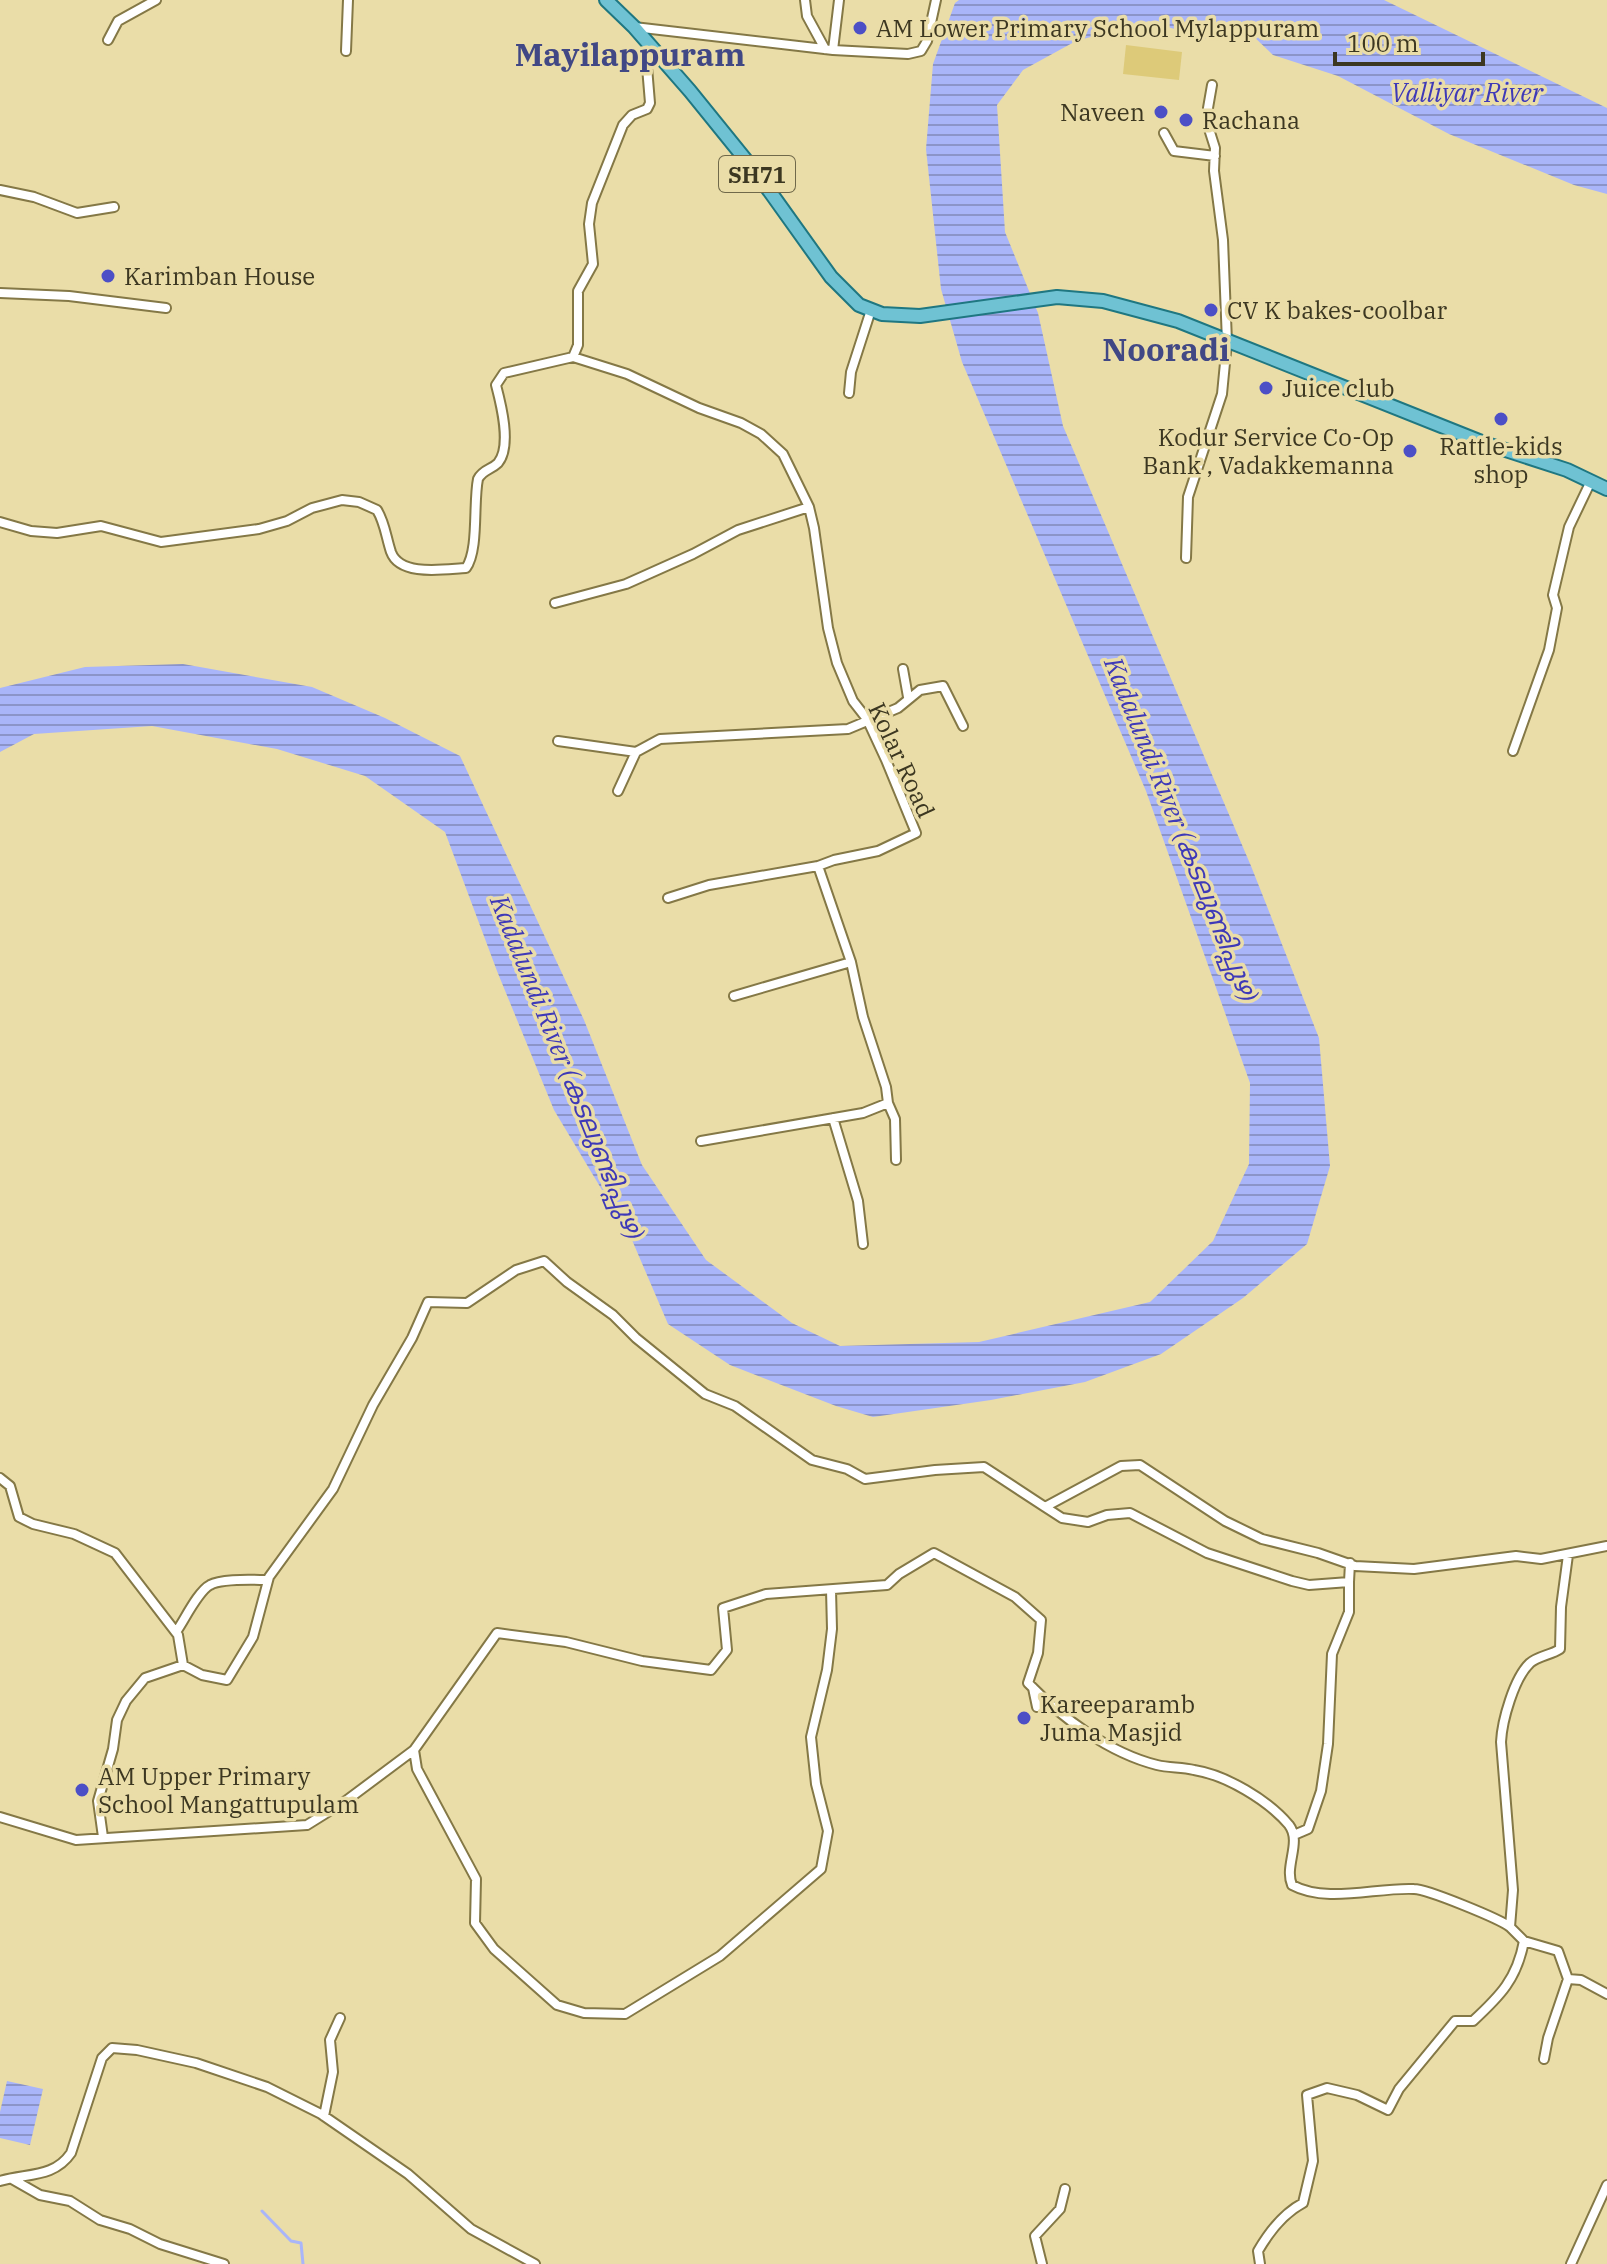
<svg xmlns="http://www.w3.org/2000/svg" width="1607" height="2264" font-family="'IBM Plex Serif','Noto Sans Malayalam',serif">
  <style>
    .pitch { fill: #ddca79 }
    .water { fill: url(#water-rules) }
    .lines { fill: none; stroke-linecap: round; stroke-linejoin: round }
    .stream { stroke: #a9b5f9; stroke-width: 3 }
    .minor-casing { stroke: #847846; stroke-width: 12 }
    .primary-casing { stroke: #1f7781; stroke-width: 16 }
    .minor { stroke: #fff; stroke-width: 8 }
    .primary { stroke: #6fc2d3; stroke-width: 12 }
    .poi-dot { fill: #4c4fc6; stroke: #eadda8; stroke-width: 3 }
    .labels { text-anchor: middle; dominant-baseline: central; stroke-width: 7; stroke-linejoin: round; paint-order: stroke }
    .shield { fill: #eadda8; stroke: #70694a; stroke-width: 2 }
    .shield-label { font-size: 22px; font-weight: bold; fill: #3c3721 }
    .poi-label { font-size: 24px; fill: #3c3721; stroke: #eadda8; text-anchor: start }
    .street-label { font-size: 24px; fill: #3c3721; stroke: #eadda8 }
    .water-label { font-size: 26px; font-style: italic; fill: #3e39b8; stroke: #eadda8 }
    .district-label { font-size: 32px; font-weight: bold; fill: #414885; stroke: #eadda8 }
  </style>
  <defs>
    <pattern id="water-rules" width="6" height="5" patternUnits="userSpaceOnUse" patternTransform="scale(2)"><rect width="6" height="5" fill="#a9b5f9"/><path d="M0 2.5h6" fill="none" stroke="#8b94c9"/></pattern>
  </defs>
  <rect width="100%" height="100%" fill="#eadda8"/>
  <!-- pitch -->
  <path class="pitch" d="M1126 45 1182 52 1179 80 1123 74Z"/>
  <!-- water -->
  <path class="water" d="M959 0H1384L1607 108V194L1574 185 1449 134 1338 76 1273 55 1251 34 1206 39 1149 21 1076 41 1023 70 997 105 1005 232 1038 313 1063 426 1251 866 1319 1038 1330 1166 1307 1244 1243 1298 1161 1354 1085 1382 991 1400 873 1417 836 1406 730 1365 668 1324 632 1240 554 1110 497 971 445 832 365 776 277 749 152 726 34 734 0 752V688L85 667 183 664 312 687 385 718 460 756 584 1020 642 1165 706 1260 792 1323 840 1346 979 1342 1150 1302 1213 1241 1249 1164 1250 1083 1146 791 962 362 941 289 926 149 933 64 955 3Z
    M7 2081 43 2089 30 2145 0 2138V2112Z"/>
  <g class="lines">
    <!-- stream -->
    <path class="stream" d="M262 2211 291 2241 301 2243 303 2264"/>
    <!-- minor casing -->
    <g class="minor-casing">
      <path id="minor" d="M805 0 807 16 825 49
        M634 27 833 50 839 0
        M108 40 118 21 156 0
        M833 50 908 54 921 51 927 41 936 0
        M346 51 348 0
        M1164 133 1174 151 1215 156
        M0 190 34 197 77 213 114 207
        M0 293 69 296 166 308
        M573 357 627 374 699 408 741 423 761 434 783 454 809 507 814 528 828 628 837 663 853 701 867 719 886 760 916 833 878 851 834 860 818 866 851 962 863 1017 886 1087 888 1103 863 1113 701 1141
        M849 393 851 372 871 310
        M0 522 31 531 57 533 101 526 161 542 259 529 287 521 312 508 342 500 359 502 377 510C385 523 386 537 391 552 400 577 445 569 466 568 479 550 473 503 478 479 483 469 491 470 498 463 512 446 501 404 496 385L504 373 573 357 578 345V291L593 264 589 224 592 203 623 125 632 115 647 109 650 103 647 67 652 48
        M1186 558 1188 497 1222 394 1227 342 1223 240 1214 171 1215 148 1209 129 1208 108 1212 85
        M555 603 626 584 693 554 738 530 809 507
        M903 669 908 697
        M558 741 636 752
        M1513 751 1549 650 1557 608 1553 595 1569 527 1591 481
        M618 791 636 752 660 739 848 729 898 708 920 690 943 686 963 726
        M668 898 709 885 818 866
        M734 996 851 962
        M888 1103 895 1119 896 1160
        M833 1118 858 1201 863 1244
        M0 1478 10 1486 19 1517 33 1524 74 1534 115 1553 178 1635 183 1665
        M1045 1507 1062 1518 1088 1522 1107 1515 1130 1513 1207 1553 1292 1581 1309 1585 1349 1582 1350 1563
        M176 1632C184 1621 198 1591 210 1585 222 1578 254 1580 268 1580
        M183 1665 202 1675 227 1680 253 1637 269 1577 333 1489 373 1405 412 1338 428 1302 467 1303 516 1270 544 1261 567 1282 613 1315 636 1338 705 1394 735 1406 812 1460 847 1469 865 1479 935 1470 984 1467 1045 1507 1121 1466 1140 1465 1225 1521 1262 1539 1318 1553 1355 1566 1414 1569 1516 1556 1541 1559 1607 1546
        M1033 1688 1037 1707
        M414 1750 417 1769 476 1879 475 1923 494 1949 557 2005 584 2013 625 2014 720 1956 821 1869 828 1831 816 1784 811 1737 827 1670 832 1629 831 1590
        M0 1817 76 1840 307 1825 347 1800 414 1750 497 1633 566 1642 642 1661 711 1670 727 1650 723 1608 766 1594 887 1585 899 1574 934 1553 1015 1597 1041 1620 1038 1653 1028 1683C1062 1718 1109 1753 1157 1765 1169 1768 1182 1767 1194 1770 1226 1775 1268 1800 1289 1825 1302 1842 1284 1866 1292 1885 1327 1904 1376 1887 1414 1889 1427 1889 1500 1919 1510 1927L1513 1890 1501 1742C1502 1721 1514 1678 1530 1663 1538 1656 1551 1655 1560 1649L1561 1607 1568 1555
        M1294 1835 1308 1829 1321 1791 1328 1744 1332 1654 1349 1612V1582
        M103 1837 98 1801 113 1749 117 1720 126 1701 145 1678 183 1665
        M1524 1941 1558 1951 1568 1979 1581 1980 1607 1994
        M1544 2059 1548 2038 1568 1979
        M324 2116 333 2072 330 2040 340 2018
        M12 2179 40 2195 70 2201 100 2220 130 2229 160 2244 224 2264
        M0 2181C27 2173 54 2178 71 2153L102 2058 112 2048 137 2050 196 2063 267 2087 321 2114 408 2174 471 2229 535 2264
        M1042 2264 1035 2236 1060 2209 1065 2189
        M1260 2264 1258 2251C1269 2232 1284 2213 1303 2203L1313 2161 1307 2095 1327 2088 1357 2095 1388 2110 1399 2089 1455 2021H1473C1500 1996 1517 1979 1524 1941L1510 1927
        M1571 2264 1607 2185"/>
    </g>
    <!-- primary casing -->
    <g class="primary-casing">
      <path id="primary" d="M606 0 634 27 690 91 758 175 831 277 859 305 882 314 920 316 1057 297 1103 301 1178 321 1484 443 1567 470 1607 489"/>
    </g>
    <!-- minor -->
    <use href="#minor" class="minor"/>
    <!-- primary -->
    <use href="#primary" class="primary"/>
  </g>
  <!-- markers -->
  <g class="poi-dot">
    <circle cx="860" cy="28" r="8"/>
    <circle cx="1161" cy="112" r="8"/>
    <circle cx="1186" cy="120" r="8"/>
    <circle cx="108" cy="276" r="8"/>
    <circle cx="1211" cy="310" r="8"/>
    <circle cx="1266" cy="388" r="8"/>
    <circle cx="1501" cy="419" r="8"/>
    <circle cx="1410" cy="451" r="8"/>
    <circle cx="1024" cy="1718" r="8"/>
    <circle cx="82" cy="1790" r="8"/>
  </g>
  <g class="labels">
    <!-- shield labels -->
    <rect class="shield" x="719" y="156" width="76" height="36" rx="6"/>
    <g class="shield-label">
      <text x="757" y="174">SH71</text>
    </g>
    <!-- poi labels -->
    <g class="poi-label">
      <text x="876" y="28">AM Lower Primary School Mylappuram</text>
      <text x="1145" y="112" text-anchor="end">Naveen</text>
      <text x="1202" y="120">Rachana</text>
      <text x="124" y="276">Karimban House</text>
      <text x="1227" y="310">CV K bakes-coolbar</text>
      <text x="1282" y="388">Juice club</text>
      <text x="1394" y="437" text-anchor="end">Kodur Service Co-Op<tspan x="1394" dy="28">Bank , Vadakkemanna</tspan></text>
      <text x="1501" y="446" text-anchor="middle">Rattle-kids<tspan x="1501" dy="28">shop</tspan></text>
      <text x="1040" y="1704">Kareeparamb<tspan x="1040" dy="28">Juma Masjid</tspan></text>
      <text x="98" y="1776">AM Upper Primary<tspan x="98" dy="28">School Mangattupulam</tspan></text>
    </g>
    <!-- street labels -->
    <g class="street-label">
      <text transform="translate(902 760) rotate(65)">Kolar Road</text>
    </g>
    <!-- water labels -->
    <g class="water-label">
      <text x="1467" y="92">Valliyar River</text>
      <text transform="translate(1182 829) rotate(68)">Kadalundi River (കടലുണ്ടിപ്പുഴ)</text>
      <text transform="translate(568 1067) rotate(68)">Kadalundi River (കടലുണ്ടിപ്പുഴ)</text>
    </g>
    <!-- district labels -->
    <g class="district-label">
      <text x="630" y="54">Mayilappuram</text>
      <text x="1166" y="349">Nooradi</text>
    </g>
  </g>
  <!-- scale -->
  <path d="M1335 52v12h148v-12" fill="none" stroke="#3c3721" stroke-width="4"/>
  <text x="1347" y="52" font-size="24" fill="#3c3721" stroke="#eadda8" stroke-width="6" paint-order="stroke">100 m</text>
</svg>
